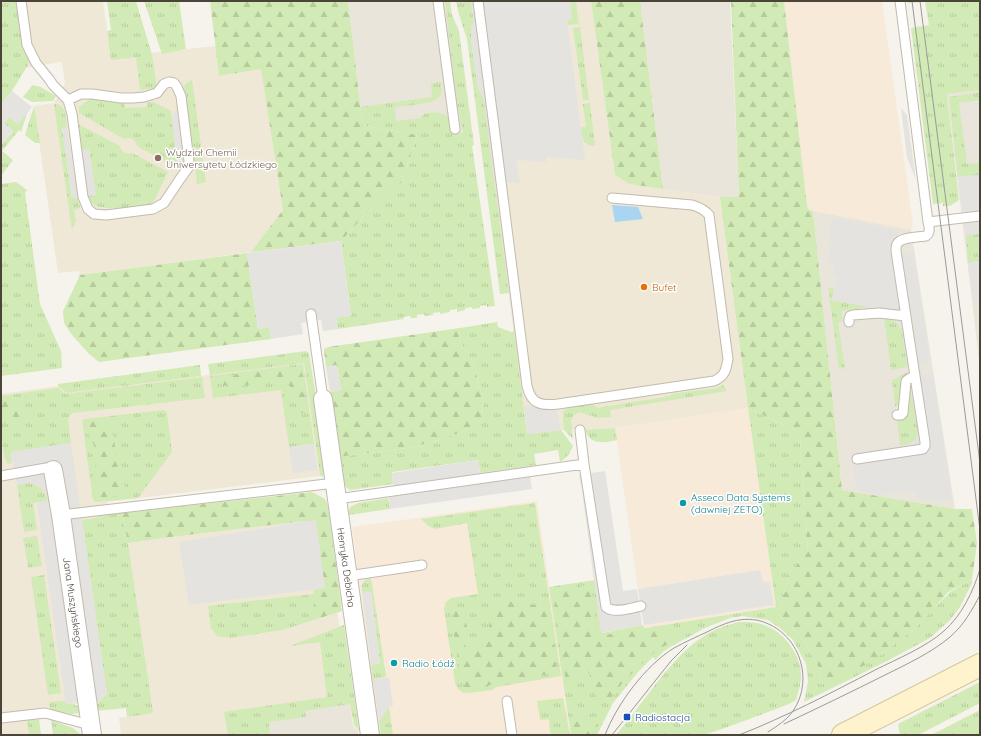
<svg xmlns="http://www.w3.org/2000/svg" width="981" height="736" font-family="Quicksand,sans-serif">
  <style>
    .residential { fill: #eae5da }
    .commercial { fill: #f7ead8 }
    .education { fill: #efe8d6 }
    .grass { fill: url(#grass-tufts) }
    .forest { fill: url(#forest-firs) }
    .parking { fill: #e5e3e0 }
    .water { fill: #a9d4f2 }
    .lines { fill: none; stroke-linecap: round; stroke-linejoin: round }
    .lane-casing { stroke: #c2bbae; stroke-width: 11 }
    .street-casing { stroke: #c2bbae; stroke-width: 20 }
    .secondary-casing { stroke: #d6c79b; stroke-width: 24 }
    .lane { stroke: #fff; stroke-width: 9 }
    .street { stroke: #fff; stroke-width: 18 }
    .secondary { stroke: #fff3cd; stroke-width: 22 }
    .tram { stroke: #9a9a9a; stroke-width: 1 }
    .education-dot { fill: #8d6e63; stroke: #fff; stroke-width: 1.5 }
    .food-dot { fill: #e8710a; stroke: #fff; stroke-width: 1.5 }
    .culture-dot { fill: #0f9aa8; stroke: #fff; stroke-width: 1.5 }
    .transit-dot { fill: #1a4fb4; stroke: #fff; stroke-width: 1.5 }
    .labels { text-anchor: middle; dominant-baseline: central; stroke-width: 3; stroke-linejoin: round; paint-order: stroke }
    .education-label { font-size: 10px; fill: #785e54; stroke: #fff; text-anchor: start }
    .food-label { font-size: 10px; fill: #c56008; stroke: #fff; text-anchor: start }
    .culture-label { font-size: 10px; fill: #0d838f; stroke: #fff; text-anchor: start }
    .street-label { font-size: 10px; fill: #4b4439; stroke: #fff }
    .transit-label { font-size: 10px; fill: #164399; stroke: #fff; text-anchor: start }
  </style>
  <defs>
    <pattern id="grass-tufts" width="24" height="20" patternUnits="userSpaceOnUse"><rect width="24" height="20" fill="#d2eab5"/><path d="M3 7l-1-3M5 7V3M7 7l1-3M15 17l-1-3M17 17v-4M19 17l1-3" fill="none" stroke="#b6ca9c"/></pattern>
    <pattern id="forest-firs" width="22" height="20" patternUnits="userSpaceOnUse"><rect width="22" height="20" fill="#d2eab5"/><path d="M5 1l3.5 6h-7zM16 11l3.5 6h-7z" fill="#b6ca9c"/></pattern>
  </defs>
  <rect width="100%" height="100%" fill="#f6f3ec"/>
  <!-- residential -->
  <path class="residential" d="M348 1H447L464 142 362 120Z
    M640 1H730L739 197H720L663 189Z
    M980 90V368L947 94Z
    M813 211 860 219 911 230 955 509 842 490Z
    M350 704 353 726 358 731V735H269L266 717Z"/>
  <!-- commercial -->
  <path class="commercial" d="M784 1H882L913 224 911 230 809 210 807 206Z
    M748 408 776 607 644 628 638 589 615 428Z
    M537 501 571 735H379L352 527Z"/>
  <!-- education -->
  <path class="education" d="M14 1H103L111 57 216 46 219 76 261 68 283 211 251 252 80 275 79 271 58 273 34 106 54 103 65 84 62 62 24 68Z
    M464 1H591L615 175 629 184 720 197 748 408 615 428 585 430H561L527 434 494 181 476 91Z
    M304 363 320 476 107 502 112 535 323 507 350 704 267 717 269 735H121L119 718 131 716 128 698 26 710 29 735H1V394L58 386 67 393Z"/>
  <!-- grass -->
  <path class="grass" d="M1 1H16L22 49 29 59 28 65 12 91 1 104Z
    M107 1H136L152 55 157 88 140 90 136 57 111 60 107 31 111 30Z
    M144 1H179L186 49 162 54Z
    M445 1H450L452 15 459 31 474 145 472 146 495 306 487 307V305L480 306V308L472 309V307L465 308V310L457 312V309L450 310V312L440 314V312L433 313V315L425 316 424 314 417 315V318H411L410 316 403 317 404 319 338 329 336 318 351 315 341 241 378 201 402 182 417 135 367 126 362 120 361 107 432 97 431 83 441 82C442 87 443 93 439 97 434 104 404 106 395 107L396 121 421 118 424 114C435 112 440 111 450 119L452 132 463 133 456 96Z
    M456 1H471L474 22 471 27V41L478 89 483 97 484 100 509 293 500 294 467 39C463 26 458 14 456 1Z
    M570 1H576L579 24 568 25 567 19 572 18Z
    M907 1H979L980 10V90L947 94 959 200 950 206H943V203L933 204 911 28 929 25 925 2 908 3Z
    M580 27 589 100H583L573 28Z
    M192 80 206 182 197 184 184 88 185 84Z
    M33 85 41 87 56 96 53 101 32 102 23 97 31 87Z
    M980 92V100L959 103 967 164 980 163V175L958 177 949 97Z
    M91 98 124 103 125 108 147 107V102H153L171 111 177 162 183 155 184 163 179 169 137 146C136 140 130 136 124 139L79 113V107Z
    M590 103 595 146C582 146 582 137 581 127H586L583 104Z
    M54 104C67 104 65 117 67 127L62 129 72 198H78L80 208 74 210 76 220 72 230Z
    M34 106 40 143H35L25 135Z
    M28 111 21 132 19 130 2 151 13 160 1 176V145L13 131 4 123 9 117 18 124Z
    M78 124 120 146C121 152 126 155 132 153L168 172 152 205C137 206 104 212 93 204 90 202 89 199 88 196L96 195 89 150H81Z
    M16 182 27 190 25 193 40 304 61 351 62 368 1 376V184Z
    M980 234V237H978L979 249 978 250 979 261 968 263 966 235Z
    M828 287 834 289 832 300 869 307 841 311 843 321 838 322 845 368 839 369Z
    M884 318C892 319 898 322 902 330L907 367 891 370Z
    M497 322 498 327 511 332 514 331 527 434 561 430 573 446C570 453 567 458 560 462L558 450 534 454 536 465 480 473 478 460 392 472 393 484 350 490 343 485 338 457 414 447 463 432 482 419 483 400 473 362 459 340 460 328Z
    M306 351 309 353 327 467 325 473 323 476H320L304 363 210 375 208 364Z
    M303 364 314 444 289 447 281 390 213 398 210 376Z
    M200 365 201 376 67 393 58 386V384Z
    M908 372C900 381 901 393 900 405L895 406 892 380Z
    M202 377 205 398 72 413 68 419 71 443 11 452 12 463 8 464C0 456 1 410 1 396L58 388 66 394Z
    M723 385 727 391 610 410 611 417 599 418 579 412 574 415 571 420 573 439 564 430 563 417V412L566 409 570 407 593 404 597 408 670 396 671 394 717 388Z
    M910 385 918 432C917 442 909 444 900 446L897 419 907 418Z
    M748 408 795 430 800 437 808 552 789 574 778 614 803 639 819 668 821 684 911 632 950 592 972 579V583L960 607 950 620 930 638 889 660 804 702 808 681 806 664 793 640 780 628 768 620 742 616 730 618 705 628 672 646 664 651 655 660 653 657 638 672 613 703 597 735H571L549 587 595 580 602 633 642 625 645 628 776 607Z
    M164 410 167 413 172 452 138 498 97 502 93 500 82 420 84 419Z
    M615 428 617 440C608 442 594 445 588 436 587 434 586 432 585 430Z
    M26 483C37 483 45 490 48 501L33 503 37 530 24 532 17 485Z
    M388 498 390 509 348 515 350 507 358 503Z
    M535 503 561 676 496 687 492 690 468 693H463L458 689 455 683 444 609 446 602 451 598 478 594 467 523 435 529 428 526 421 519Z
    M122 513 128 543 153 713 127 717 126 708 96 711C95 703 102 699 107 694L82 520 95 518 102 515Z
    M37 536 42 566 28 568 23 538Z
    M44 575 61 693 48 695 31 577Z
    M371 578 386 676 385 677 373 680 371 665 380 663 371 592 362 593C362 584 361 580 371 578Z
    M314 594 317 619 282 630 229 638 217 636 211 628 208 606Z
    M739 622C748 622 756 622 764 625 784 632 801 654 801 676 801 684 798 693 796 700L789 704 725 728 703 735H616C628 720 640 705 652 689 677 658 697 631 739 622Z
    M344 625 359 731 354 725 350 704 305 711 306 717 269 722 270 735H228L224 712 327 697 320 642 290 646Z
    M980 682V703L918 735H900L898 724Z
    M563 698 570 735H552L550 732 549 719 540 720 537 701Z
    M65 701 66 704C73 703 80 705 81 713L72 714 50 710 49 702Z
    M389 707 393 735H381L379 721Z
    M980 710V735H931Z
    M39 719 41 735H29L27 720Z
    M51 720 73 728 81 735H53Z"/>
  <!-- forest -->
  <path class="forest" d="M210 1H348L362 120 367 126 417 135 402 182 378 201 341 241 251 252 283 210 261 69 219 76Z
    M591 1H640L663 189 629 184 615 175Z
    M731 1H784L807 206 809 210 813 211 842 490 955 509H972L977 543 972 579 948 592 930 613 911 632 872 662 821 685 819 668 803 639 778 614 789 574 808 552 800 437 795 430 748 408 720 197H739Z
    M247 253 258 329 269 327 271 339 99 362 89 354 72 335 64 323 63 311 80 275Z
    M460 328 459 340 473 362 483 400 482 419 463 432 414 447 338 457 330 392 341 390 337 365 326 367 324 349 328 347Z
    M293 367H301L308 413H301L291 387 283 381 269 378 247 385 229 387 221 384 215 381 216 377Z
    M1 398H14L22 416 14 419 1 417Z
    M108 419 114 439 117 465 125 486 123 495 100 499 95 475 96 449 88 433 87 425 90 420Z
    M312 492 325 499 328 506 342 611 317 619 305 521 162 538 128 543 122 513Z
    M590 585 592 591 597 633 599 635 614 634 666 627 669 628 673 635 668 644 657 650 636 669 620 686 615 694 606 702 595 695 591 676 586 670C576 670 576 679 570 685L566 683 554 596 557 589Z
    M509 601 515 604 521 611C532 603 535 604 547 609L555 652 556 666 554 673 517 680 499 682 481 688 464 687 459 666 451 616 454 610 464 613 467 627 464 639 466 649 478 650 487 636 491 616 497 603Z
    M579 712 588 719 594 718 598 725 594 735H574L572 721 574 714Z"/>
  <!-- parking -->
  <path class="parking" d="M471 1H570L572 19 567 20 585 160 546 157V162L516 160 520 183 494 181 484 100 483 97 478 89 471 41V27L474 22Z
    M12 91 32 107 18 124 9 117 4 123 13 130 1 145V104Z
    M901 108 907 115 916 180 907 158Z
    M177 109 183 155 177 162 172 117Z
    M67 127 78 198H72L62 128Z
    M89 149 96 195 88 196 81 150Z
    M980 175V234L966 235 958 177Z
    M832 217 897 230 902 255 914 253 930 362 920 364 922 375 933 374 952 500 941 501 928 499 917 501 915 491 881 495 856 490 851 454 909 444 915 440 917 437 918 432 902 330 899 325 890 319 891 311 831 300 837 277 832 276 835 265 827 263 832 242 829 241 830 231H829Z
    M341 241 351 316 336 318 338 329 323 331 321 320 301 323 303 334 271 339 269 327 258 329 247 253Z
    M978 249H980V302L974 303 968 263 979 261Z
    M337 365 341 390 330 392 326 367Z
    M541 404H556L561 430 527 434 524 406Z
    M71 443 107 694 97 703 78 702 66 704 37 503 47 501V497L42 489 38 486 30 483 17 485 11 452Z
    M314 444 317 470 293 473 289 447Z
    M478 460 480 473 528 466 532 489 390 509 388 492 394 491 392 473Z
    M605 471 623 591 637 589 642 625 601 633 582 490 579 475Z
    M316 520 325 588 189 605 179 542Z
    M760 570 763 582 770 581 774 605 644 625 638 589Z
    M371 592 380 663 371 665 362 593Z
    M389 677 393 706 389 707 379 721 373 680Z"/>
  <!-- water -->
  <path class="water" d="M612 205 638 207 643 219 615 222Z"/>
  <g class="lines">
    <!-- lane casing -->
    <g class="lane-casing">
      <path id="lane" d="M21 1 27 45 36 63 49 79 53 85 68 100 72 114 83 197 88 209 94 214 106 215 153 209 164 203 180 179 188 168 189 161 181 96 177 87 174 83 169 82 164 84 157 93 144 97 133 98H121L92 94H81L68 100
        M438 1 455 129
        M478 1 527 386C531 404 541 406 558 404L714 381C725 376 726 370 728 359L709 215C704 209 699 207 692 205L612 198
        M900 1 928 222 980 216
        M311 314 323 399
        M849 322V319L850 316 853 315 879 313 906 316
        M897 415H901L903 413 906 381 910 378H915
        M580 430 584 464
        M857 459 923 449 925 446V442L896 251C896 250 896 246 897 244 901 237 919 237 926 236 931 232 929 227 928 222
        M1 476 46 468 53 470
        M337 499 584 464 606 607C614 614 631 608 641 606
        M61 515 335 483
        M348 576 422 565
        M507 701 512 735
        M1 718 45 713 90 725"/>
    </g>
    <!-- street casing -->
    <g class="street-casing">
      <g id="street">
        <path id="s1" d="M323 399 370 735"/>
        <path id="s2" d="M53 470 61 515 92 735"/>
      </g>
    </g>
    <!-- secondary casing -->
    <g class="secondary-casing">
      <path id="secondary" d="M843 735 980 665"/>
    </g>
    <!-- lane -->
    <use href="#lane" class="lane"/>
    <!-- street -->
    <use href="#street" class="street"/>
    <!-- secondary -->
    <use href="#secondary" class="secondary"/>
    <!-- tram -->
    <path class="tram" d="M912 1 980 530
      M920 1 980 463
      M784 724C818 708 851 692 885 675 907 664 931 653 950 637 964 625 972 610 980 595
      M605 735C617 704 645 666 674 648 685 642 696 637 707 632 723 624 738 617 756 620 797 628 816 677 793 711 787 720 777 726 768 732
      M612 735 671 661 687 645
      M739 735C785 717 831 693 875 670 897 659 926 647 944 631 962 615 973 592 980 569"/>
  </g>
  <!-- markers -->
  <circle class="education-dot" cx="158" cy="158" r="4"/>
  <circle class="food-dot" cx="644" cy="287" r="4"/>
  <g class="culture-dot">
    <circle cx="683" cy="503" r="4"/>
    <circle cx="394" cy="663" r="4"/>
  </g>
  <rect class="transit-dot" x="623" y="713" width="8" height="8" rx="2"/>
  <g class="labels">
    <!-- education labels -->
    <g class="education-label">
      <text x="166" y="152">Wydział Chemii<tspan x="166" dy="12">Uniwersytetu Łódzkiego</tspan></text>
    </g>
    <!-- food labels -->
    <g class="food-label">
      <text x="652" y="287">Bufet</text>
    </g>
    <!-- culture labels -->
    <g class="culture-label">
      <text x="691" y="497">Asseco Data Systems<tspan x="691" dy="12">(dawniej ZETO)</tspan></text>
      <text x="402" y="663">Radio Łódź</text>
    </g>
    <!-- street labels -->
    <g class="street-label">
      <text stroke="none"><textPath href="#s1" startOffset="170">Henryka Debicha</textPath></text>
      <text stroke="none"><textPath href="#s2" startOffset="134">Jana Muszyńskiego</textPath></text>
    </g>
    <!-- transit labels -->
    <g class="transit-label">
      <text x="635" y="717">Radiostacja</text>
    </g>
  </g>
  <!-- border -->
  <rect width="981" height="736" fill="none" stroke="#4b4439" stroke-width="4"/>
</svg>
